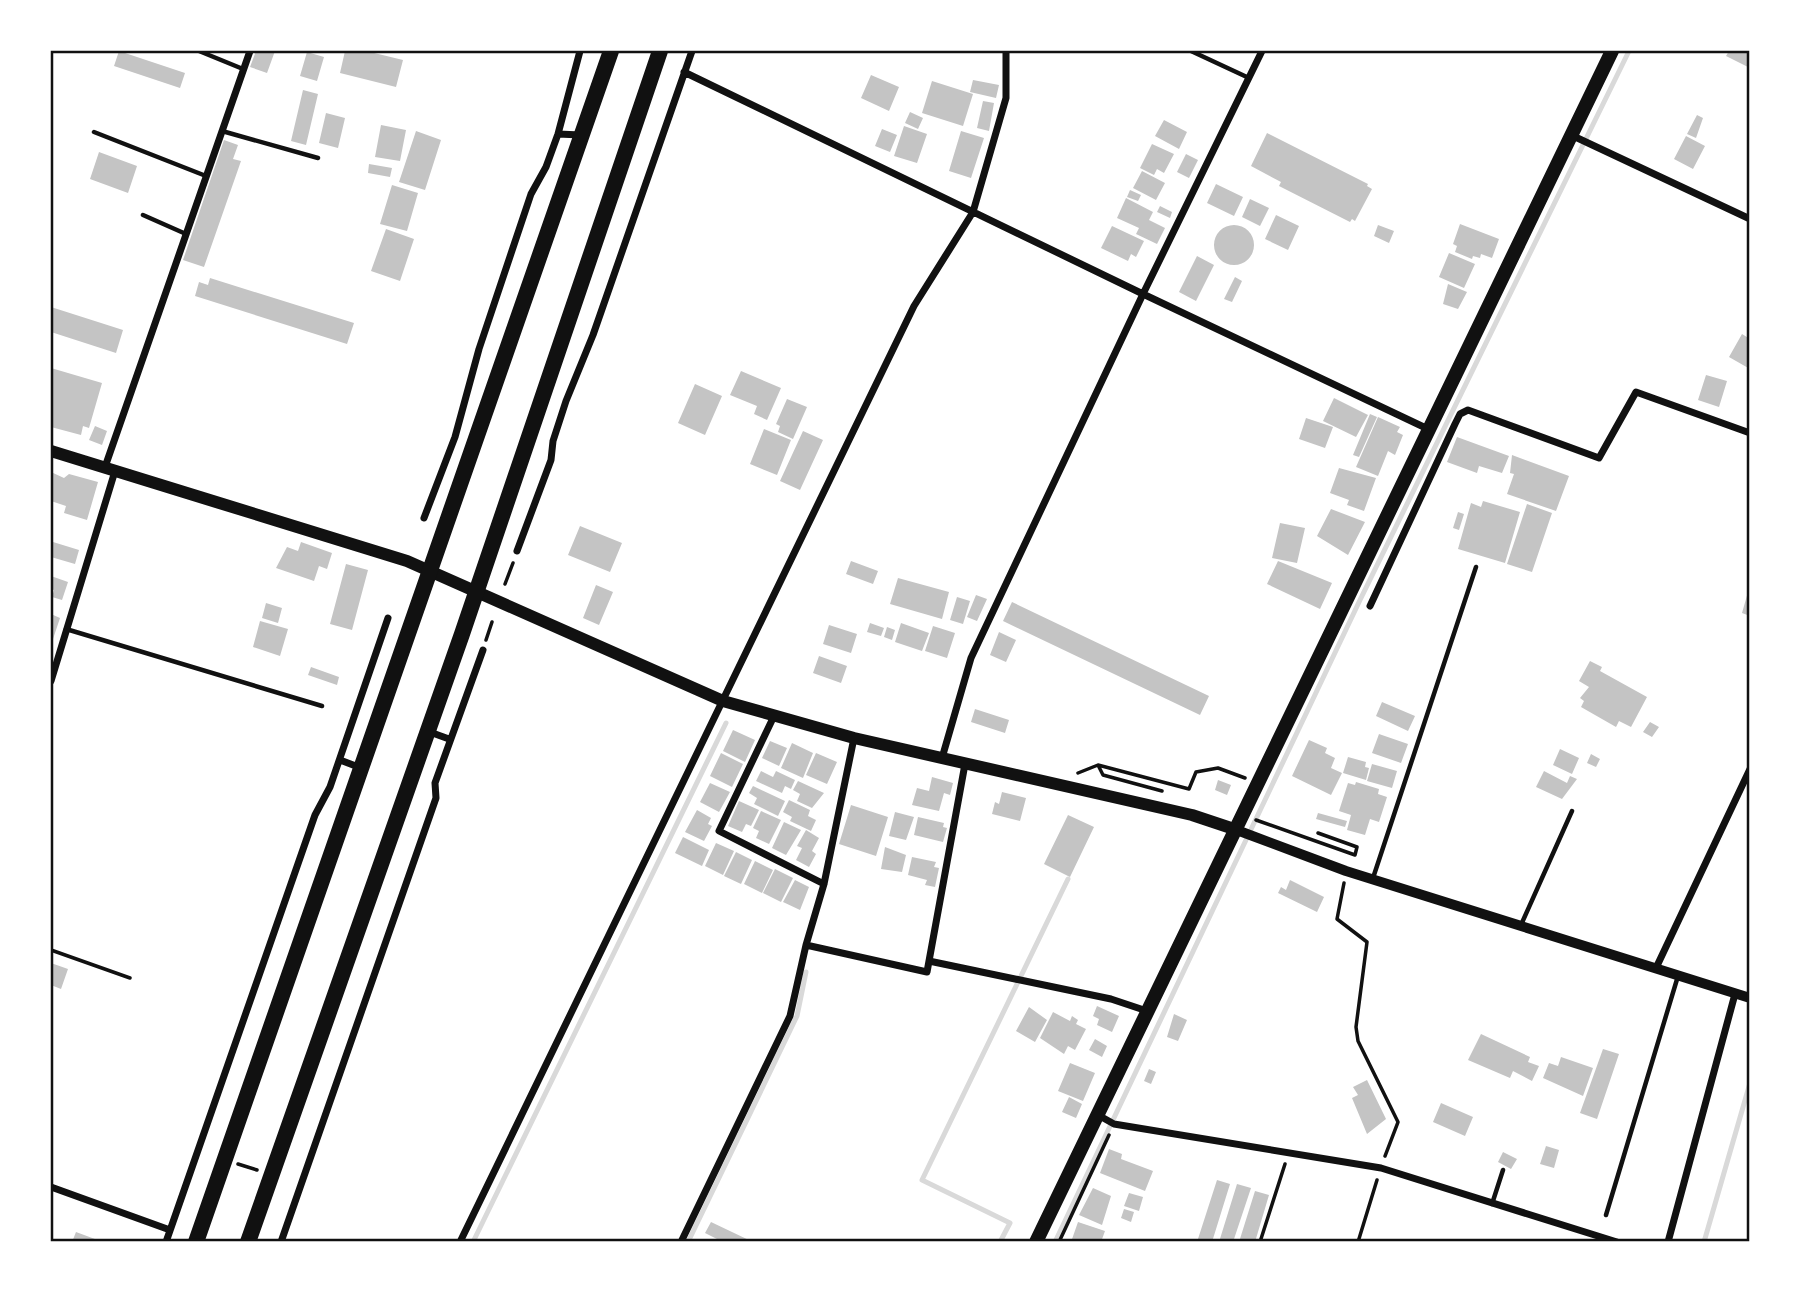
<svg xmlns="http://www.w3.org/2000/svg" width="1801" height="1293" font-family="Helvetica,sans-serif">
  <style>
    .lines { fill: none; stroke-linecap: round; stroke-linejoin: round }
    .stream { stroke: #d9d9d9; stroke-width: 5 }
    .building { fill: #c4c4c4 }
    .path { stroke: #111; stroke-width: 3.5 }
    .service { stroke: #111; stroke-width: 4.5 }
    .minor { stroke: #111; stroke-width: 7 }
    .tertiary { stroke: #111; stroke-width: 10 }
    .secondary { stroke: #111; stroke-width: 12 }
    .primary { stroke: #111; stroke-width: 14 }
    .trunk { stroke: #111; stroke-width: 16 }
    .neatline { fill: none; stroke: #111; stroke-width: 2.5 }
  </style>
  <rect width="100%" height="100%" fill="#fff"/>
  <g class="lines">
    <!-- stream -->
    <path class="stream" d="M473 1242 726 723
      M688 1242 797 1016 806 972
      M1000 1242 1010 1223 922 1180 1068 879
      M1055 1242 1360 600 1629 51
      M1704 1242 1750 1083"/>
  </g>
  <!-- building -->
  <path class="building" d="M119 51 185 73 180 88 114 66Z
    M256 51H275L267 73 250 67Z
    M345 51H366L403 60 396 87 340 73Z
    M1729 51H1750V68L1726 56Z
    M307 52 324 57 317 81 300 76Z
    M871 75 899 87 889 111 861 98Z
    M973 80 999 85 996 98 970 92Z
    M932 81 973 94 963 126 922 113Z
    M303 90 318 94 306 145 291 141Z
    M983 101 994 103 989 131 977 128Z
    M910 112 923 118 918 129 905 123Z
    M326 113 345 118 338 148 319 143Z
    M1697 115 1703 118 1696 138 1687 134Z
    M1164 120 1187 132 1179 149 1155 136Z
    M381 125 406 130 400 161 375 157Z
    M904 126 927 134 917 163 894 156Z
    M882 129 897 135 890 152 875 146Z
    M416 131 441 140 425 190 399 182Z
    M961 131 984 138 971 178 949 171Z
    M1267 133 1368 184 1367 186 1372 189 1355 221 1352 219 1350 222 1279 186 1281 182 1251 166Z
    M1686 136 1705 146 1693 169 1674 159Z
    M224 140 238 145 233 159 241 161 204 267 183 260Z
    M1152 144 1174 154 1164 173 1157 169 1154 175 1140 168Z
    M99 152 137 166 128 193 90 179Z
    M1186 154 1198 160 1189 178 1177 172Z
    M369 164 392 168 390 177 368 173Z
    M1142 171 1165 183 1156 200 1133 188Z
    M1216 184 1243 197 1234 216 1207 203Z
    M392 185 418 193 407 231 380 224Z
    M1130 190 1141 195 1138 201 1127 197Z
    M1126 198 1153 212 1149 220 1165 228 1157 244 1136 234 1139 228 1117 218Z
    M1250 199 1269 208 1260 226 1242 217Z
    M1160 206 1172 212 1170 218 1157 212Z
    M1276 215 1299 226 1288 250 1265 239Z
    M1460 224 1499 239 1492 258 1481 254 1480 258 1473 256 1472 259 1455 252 1457 246 1453 244Z
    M1214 245a20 20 0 1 1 40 0a20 20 0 1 1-40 0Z
    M1378 225 1394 231 1389 243 1374 236Z
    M1112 226 1144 241 1136 257 1131 254 1128 261 1101 248Z
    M386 229 414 239 400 281 371 271Z
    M1449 253 1475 264 1464 288 1439 277Z
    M1197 256 1214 265 1196 301 1179 292Z
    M1235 277 1242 281 1232 302 1224 299Z
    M210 278 354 323 347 344 195 296 199 282 208 285Z
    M1448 284 1467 292 1458 309 1443 304Z
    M51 307 123 330 116 353 51 332Z
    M1742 334 1750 339V369L1729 357Z
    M51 368 102 383 89 428 83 426 81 435 51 427Z
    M741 371 781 388 767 420 754 414 757 406 730 395Z
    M1706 375 1727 381 1719 407 1698 400Z
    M695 384 722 396 705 435 678 423Z
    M1334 398 1368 415 1356 437 1323 421Z
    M787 399 807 407 793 439 778 432 780 426 776 424Z
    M1370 414 1377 417 1359 457 1353 455Z
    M1378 417 1400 427 1397 432 1403 435 1395 455 1388 451 1378 476 1356 467Z
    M1306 418 1333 427 1325 448 1299 439Z
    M95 426 107 431 102 445 89 440Z
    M764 429 791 440 777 475 750 464Z
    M803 431 823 440 800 490 780 481Z
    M1457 437 1509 456 1502 473 1479 466 1477 473 1447 462Z
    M1512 455 1569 476 1556 511 1507 494 1514 474 1510 473Z
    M1339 468 1376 478 1364 511 1347 505 1349 500 1330 493Z
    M51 472 64 478 69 474 98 482 87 520 64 513 66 506 51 501Z
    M1483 501 1520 512 1505 563 1458 549 1471 503 1481 507Z
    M1527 504 1552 513 1532 572 1507 564Z
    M1331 509 1365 522 1348 555 1317 536Z
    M1458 512 1464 514 1459 530 1453 528Z
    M1280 523 1305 528 1297 563 1272 558Z
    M580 526 622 543 610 572 568 555Z
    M53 542 79 550 75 564 51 557Z
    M301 542 332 553 327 569 319 566 314 581 276 568 287 547 298 551Z
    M851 561 878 571 873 584 846 574Z
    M1278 561 1332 583 1320 609 1267 584Z
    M346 564 368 570 352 630 330 624Z
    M51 576 68 582 62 600 52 597 54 590 51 589Z
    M898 578 949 592 942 619 890 604Z
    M596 585 613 592 599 625 583 618Z
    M1750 585V616L1742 613Z
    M976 595 987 599 977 621 967 617Z
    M957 597 970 601 963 624 950 620Z
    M1012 602 1209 696 1200 715 1003 621Z
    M266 603 282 608 278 623 262 618Z
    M51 614 60 618 51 645Z
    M260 621 288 629 280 656 253 647Z
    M870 623 884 628 881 636 867 632Z
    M901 623 929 633 922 651 895 642Z
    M829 625 857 634 851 653 823 644Z
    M933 626 955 633 947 658 925 651Z
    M887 627 895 630 892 640 884 637Z
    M999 632 1016 640 1006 662 990 655Z
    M819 656 847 666 841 683 813 673Z
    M1590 661 1602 667 1600 671 1647 697 1631 727 1619 721 1616 727 1581 707 1584 701 1580 698 1589 687 1579 681Z
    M311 667 339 677 337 685 308 675Z
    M1382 702 1415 716 1408 731 1376 716Z
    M975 709 1009 720 1005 733 971 722Z
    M1650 722 1659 727 1652 737 1643 732Z
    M733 730 755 740 745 762 723 751Z
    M1379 734 1408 744 1401 763 1372 753Z
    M1309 740 1327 748 1325 753 1335 758 1331 768 1342 773 1331 795 1292 776Z
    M770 741 787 748 779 766 762 758Z
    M792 743 813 753 803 778 781 768Z
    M1560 749 1579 758 1572 774 1553 765Z
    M721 753 743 764 732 787 710 776Z
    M816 753 837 762 827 784 806 775Z
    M1591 754 1600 759 1596 767 1587 763Z
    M1348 757 1366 762 1365 767 1369 768 1366 780 1343 773Z
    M1372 764 1397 771 1392 788 1367 781Z
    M761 771 773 777 776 771 795 780 791 789 785 786 782 793 756 781Z
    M1544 771 1567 783 1570 776 1577 779 1562 799 1536 787Z
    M932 777 953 783 950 795 944 793 939 811 912 805 917 788 929 791Z
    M1218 780 1231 785 1227 795 1215 790Z
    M798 781 824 793 812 808 797 801 800 794 793 790Z
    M1356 782 1379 789 1378 794 1387 797 1379 822 1370 819 1365 835 1347 830 1351 815 1339 811 1348 783 1355 785Z
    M710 783 730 792 719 812 700 802Z
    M753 786 785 801 778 816 754 804 757 798 749 793Z
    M1002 792 1026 798 1020 821 992 814 995 802 999 804Z
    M789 800 810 810 808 816 816 820 811 831 790 821 792 817 783 812Z
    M739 801 759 810 751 826 746 824 742 832 728 826Z
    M851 805 888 817 876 856 839 844Z
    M697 810 711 818 708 824 712 826 704 841 685 832Z
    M761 811 781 820 769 844 756 838 759 831 753 828Z
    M895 812 914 817 906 840 889 836Z
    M1318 813 1347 821 1345 827 1316 819Z
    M1068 815 1094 827 1070 877 1044 864Z
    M918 817 944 823 943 827 947 828 943 842 914 835Z
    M784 822 801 830 786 855 772 848Z
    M806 830 819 838 812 851 816 854 809 867 796 860 802 848 797 846Z
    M683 837 709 850 702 866 675 853Z
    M716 843 734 851 723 875 705 866Z
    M885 847 906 855 902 872 881 869Z
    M736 852 752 860 741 884 724 876Z
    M912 857 936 862 934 867 939 868 935 887 925 885 927 880 908 875Z
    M755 861 773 870 762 893 744 884Z
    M775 869 793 878 781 902 763 893Z
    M795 880 809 887 800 910 783 902Z
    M1290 880 1324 897 1317 912 1278 893 1281 887 1286 890Z
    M51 963 68 969 61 989 51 985Z
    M1097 1006 1119 1016 1112 1032 1097 1025 1099 1019 1093 1016Z
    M1029 1007 1047 1020 1035 1042 1016 1031Z
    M1053 1012 1070 1021 1072 1016 1078 1020 1076 1024 1086 1029 1075 1050 1068 1046 1064 1054 1040 1038Z
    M1174 1014 1187 1020 1178 1041 1167 1037Z
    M1481 1034 1530 1057 1528 1062 1539 1066 1532 1081 1513 1071 1510 1078 1468 1060Z
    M1095 1039 1107 1046 1102 1057 1089 1050Z
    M1603 1049 1619 1054 1597 1119 1580 1113Z
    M1561 1057 1593 1068 1583 1096 1543 1078 1549 1063 1558 1066Z
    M1070 1063 1095 1073 1083 1101 1058 1091Z
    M1149 1069 1156 1072 1151 1084 1144 1081Z
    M1367 1080 1386 1119 1367 1134 1352 1098 1358 1095 1353 1087Z
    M1069 1097 1082 1104 1076 1118 1062 1112Z
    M1441 1103 1473 1117 1465 1136 1433 1122Z
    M1546 1146 1559 1150 1554 1168 1540 1164Z
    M1109 1149 1122 1154 1121 1159 1153 1171 1145 1191 1100 1173Z
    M1503 1152 1517 1159 1511 1169 1498 1162Z
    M1217 1180 1230 1184 1212 1242H1197Z
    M1237 1184 1251 1188 1233 1242H1219Z
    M1093 1188 1111 1196 1102 1225 1079 1215Z
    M1255 1191 1269 1195 1255 1242H1239Z
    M1129 1193 1143 1197 1139 1211 1124 1206Z
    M1124 1209 1134 1212 1131 1222 1121 1218Z
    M711 1222 753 1242H723L705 1233Z
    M1078 1222 1105 1231 1101 1242H1071Z
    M76 1232 103 1242H72Z"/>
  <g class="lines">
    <!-- path -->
    <path class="path" d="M505 584 513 563
      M486 640 492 622
      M1098 765 1103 775 1162 791
      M1078 773 1098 765 1189 789 1196 772 1218 768 1245 778
      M1256 820 1355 855 1357 847 1318 833
      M1344 883 1337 919 1367 942 1356 1027 1358 1041 1398 1122 1385 1156
      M51 950 130 978
      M238 1164 257 1170
      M1059 1242 1109 1135
      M1260 1242 1285 1164
      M1358 1242 1377 1180"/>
    <!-- service -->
    <path class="service" d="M199 51 243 69
      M1191 51 1249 78
      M222 131 318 158
      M94 132 206 176
      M143 215 186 234
      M66 629 322 706
      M1373 878 1476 567
      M1521 925 1572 811
      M1492 1204 1503 1170
      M1606 1215 1678 976"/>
    <!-- minor -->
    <path class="minor" d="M684 72 1143 294 1262 51
      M558 134 581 135
      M1571 135 1750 219
      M105 467 250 51
      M424 518 455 437 479 349 531 194 546 167 558 134 580 51
      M517 551 551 460 553 441 566 401 593 335 692 51
      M1370 606 1455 424 1460 414 1468 410 1599 458 1636 392 1750 433
      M51 681 115 471
      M774 716 719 831 824 884
      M427 731 449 739
      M854 738 824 884 806 945 927 972 965 764
      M942 758 971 658 1143 294 1428 429
      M340 760 361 768
      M929 961 1111 999 1147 1011
      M1656 968 1750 769
      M1098 1115 1114 1124 1381 1168 1617 1242
      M51 1187 170 1230
      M166 1242 315 815 330 787 388 618
      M281 1242 436 798 435 783 483 650
      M460 1242 914 306 973 212 1006 98V51
      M681 1242 790 1016 806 945
      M1668 1242 1735 994"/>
    <!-- tertiary -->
    <path class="tertiary" d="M1234 829 1346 871 1750 998"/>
    <!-- secondary -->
    <path class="secondary" d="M51 451 407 561 723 701 854 738 1192 815 1234 829"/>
    <!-- primary -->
    <path class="primary" d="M1036 1242 1612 51"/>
    <!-- trunk -->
    <path class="trunk" d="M196 1242 611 51
      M248 1242 462 634 660 51"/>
  </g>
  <!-- border -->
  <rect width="1801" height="1293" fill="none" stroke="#ffffff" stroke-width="105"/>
  <rect x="52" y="52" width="1696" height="1188" class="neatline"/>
</svg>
